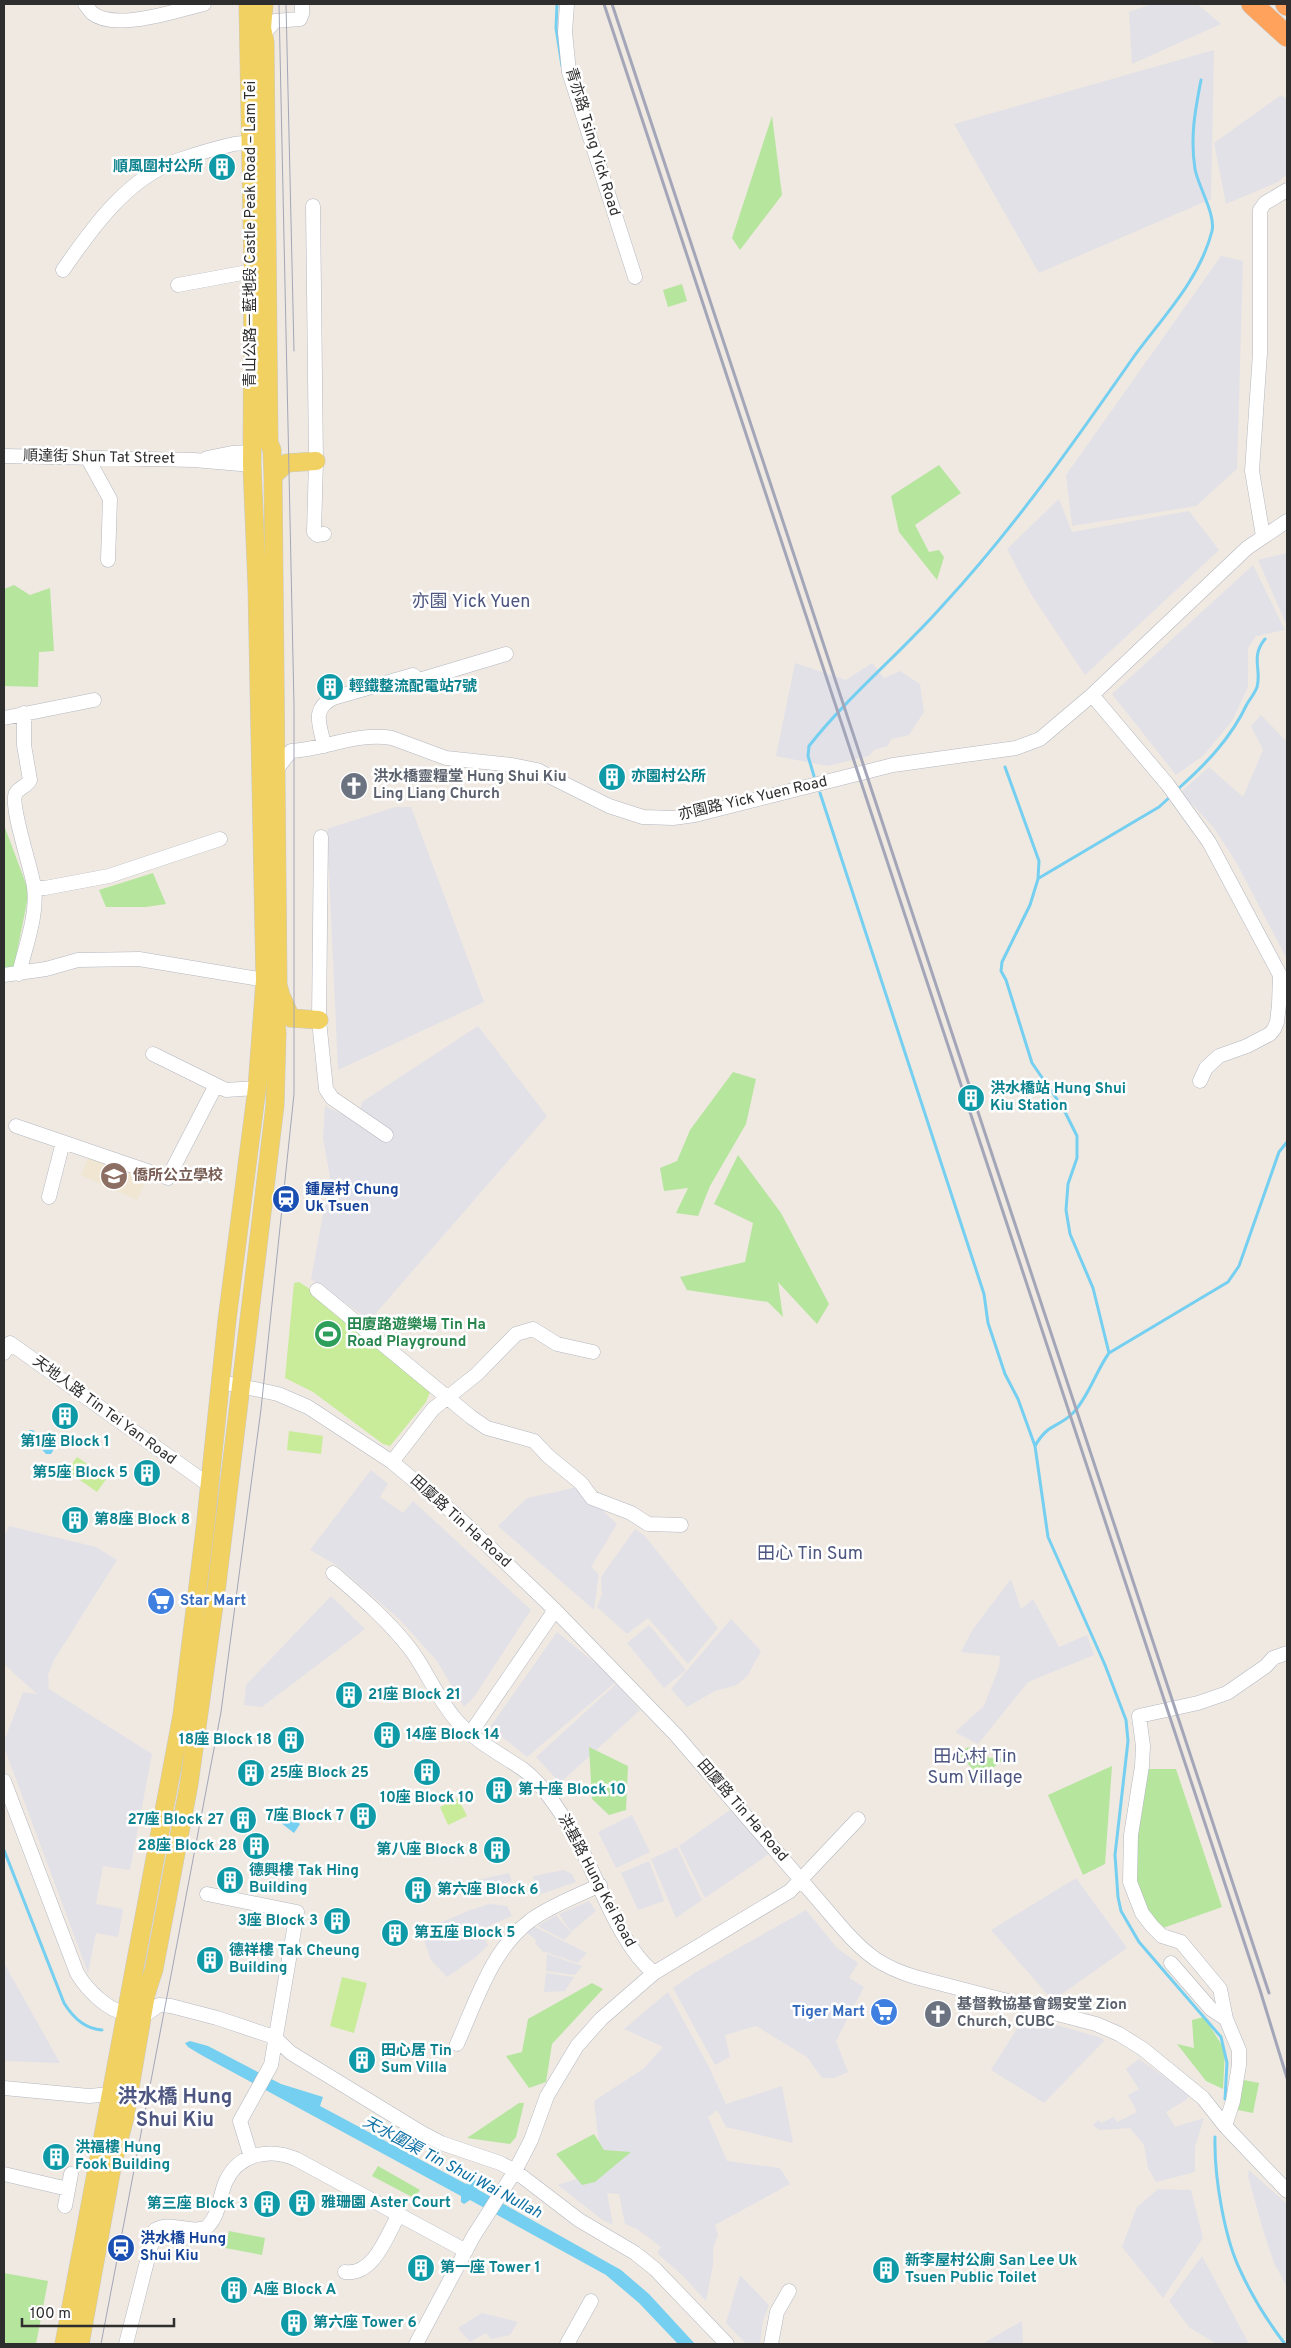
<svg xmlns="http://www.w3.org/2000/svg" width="1291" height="2348" font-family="Overpass,'Noto Sans SC',sans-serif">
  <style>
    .industrial { fill: #e3e1e8 }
    .education { fill: #f0e6d1 }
    .green { fill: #b6e59e }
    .pitch { fill: #c9ec9a }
    .water { fill: #75cff0 }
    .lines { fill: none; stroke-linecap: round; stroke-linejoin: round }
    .stream { stroke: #75cff0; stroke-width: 3 }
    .minor-casing { stroke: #b4b7c1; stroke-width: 15 }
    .major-casing { stroke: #c9c9c9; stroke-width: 19 }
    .highway-casing { stroke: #c9c9c9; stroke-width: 22 }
    .minor { stroke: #fff; stroke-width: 14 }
    .major { stroke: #f2d163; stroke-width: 18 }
    .highway { stroke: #ffa35c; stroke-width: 21 }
    .tram { stroke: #a3a6b8; stroke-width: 1 }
    .rail { stroke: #a3a6b8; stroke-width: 3 }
    .labels { text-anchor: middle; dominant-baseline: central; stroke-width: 5; stroke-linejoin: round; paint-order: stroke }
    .street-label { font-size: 15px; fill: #2e2e2e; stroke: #fff }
    .culture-label { font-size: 15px; font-weight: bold; fill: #0d838f; stroke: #fff; text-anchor: start }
    .worship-label { font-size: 15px; font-weight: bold; fill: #5b616d; stroke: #fff; text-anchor: start }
    .education-label { font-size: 15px; font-weight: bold; fill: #785e54; stroke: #fff; text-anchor: start }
    .transit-label { font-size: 15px; font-weight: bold; fill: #164399; stroke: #fff; text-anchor: start }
    .leisure-label { font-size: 15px; font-weight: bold; fill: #27864d; stroke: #fff; text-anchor: start }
    .shop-label { font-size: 15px; font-weight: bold; fill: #366cbe; stroke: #fff; text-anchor: start }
    .water-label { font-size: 16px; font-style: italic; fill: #0d6fa3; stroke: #fff }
    .quarter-label { font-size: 18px; fill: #4d5680; stroke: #fff }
    .district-label { font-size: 20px; font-weight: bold; fill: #4d5680; stroke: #fff }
  </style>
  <rect width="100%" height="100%" fill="#efe9e1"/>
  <!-- industrial -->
  <path class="industrial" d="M1152 4H1197L1221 24 1132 64 1129 12Z
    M1214 50 1211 199 1039 273 954 124Z
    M1281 95 1287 99V174L1278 182 1226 204 1214 143Z
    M1221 256 1243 261 1237 469 1196 506 1072 526 1066 475Z
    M1059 499 1072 532 1189 511 1219 550 1085 675 1031 594 1007 549Z
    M1287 553V626L1258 560Z
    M1253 565 1285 630 1256 636 1248 648V687L1232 721 1204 755 1176 775 1112 694Z
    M795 663 846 680 872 663 884 678 900 671 920 684 924 712 909 735 891 739 888 746 874 750 869 756 827 766 776 756Z
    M1261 715 1287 742V959L1236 862 1214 828 1181 792 1209 767 1243 797 1263 750 1251 726Z
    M395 807H411L484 1002 338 1070 327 829Z
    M478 1026 547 1116 370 1320 311 1279 330 1177 323 1138 325 1106 358 1122 362 1102Z
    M371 1470 388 1484 380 1497 403 1513 413 1501 531 1610 474 1697 464 1707 437 1661 400 1620 338 1566 310 1550Z
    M578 1487 617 1524 591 1567 599 1574 594 1610 498 1526 527 1498Z
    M9 1526 96 1547 117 1560 54 1660 48 1675 49 1689 152 1754 130 1870 103 1866 96 1904 123 1909 118 1937 96 1933 88 1973 4 1747V1741L23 1692 37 1694 7 1667 4 1662V1537Z
    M635 1529 645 1536 718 1628 688 1664 648 1618 627 1634 597 1607 602 1594 601 1577Z
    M1011 1579 1021 1609 1033 1599 1059 1647 1087 1635 1094 1655 1028 1682 978 1744 955 1732 984 1706 999 1667 1000 1656 961 1652 973 1629Z
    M331 1596 365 1629 262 1707 244 1705 246 1685Z
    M731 1619 761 1651 748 1675 737 1685 715 1691 687 1707 671 1689Z
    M649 1625 686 1670 664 1688 627 1643Z
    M557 1632 617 1681 527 1757 490 1727Z
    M616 1684 640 1710 560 1783 536 1757Z
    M730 1810 769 1854 705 1898 679 1846Z
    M632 1815 650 1852 616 1868 598 1832Z
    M677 1847 702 1900 676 1918 651 1859Z
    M649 1861 664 1901 638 1910 621 1873Z
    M564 1870 572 1874 576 1882 538 1895 533 1876Z
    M509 1873 512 1881 464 1895 463 1889 482 1879Z
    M1076 1878 1127 1948 1059 1996 1047 1994 991 1930Z
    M589 1901 596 1911 571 1932 559 1914Z
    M489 1904 507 1906 512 1916 480 1930 488 1945 476 1957 447 1977 431 1960 421 1931 468 1911Z
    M806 1910 837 1948 858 1963 849 1978 864 1987 836 2041 848 2072 834 2078H822L807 2057 756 2026 725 2035 730 2057 715 2065 673 1988 696 1972Z
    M556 1915 571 1933 564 1940 538 1926Z
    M535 1927 587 1953 578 1963 542 1951 535 1943 536 1940 527 1933Z
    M547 1954 582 1966 575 1975 546 1971Z
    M4 1963 60 2063 4 2061Z
    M546 1973 574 1977 565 1991 544 1992Z
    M668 1992 710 2069 726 2104 782 2086 793 2143 726 2127 717 2110 708 2117 727 2161 780 2168 790 2184 715 2225 718 2235 713 2248V2265L706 2301 683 2276 657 2253 661 2247 637 2229 625 2224 619 2194 607 2193 613 2225 601 2219 558 2185 602 2171 594 2101 643 2069 663 2047 624 2029Z
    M1025 2016 1102 2038 1104 2041 1044 2103 991 2070Z
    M1139 2059 1190 2095 1186 2100 1166 2112 1175 2127 1204 2118 1195 2147V2172L1156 2182 1148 2168 1144 2145 1130 2128 1099 2130 1093 2125 1098 2120 1101 2123 1114 2117 1117 2122 1137 2112 1128 2095 1139 2089 1126 2069Z
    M1249 2170 1287 2204V2287L1274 2263 1263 2230 1248 2176Z
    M1158 2189 1191 2190 1203 2238 1163 2298 1122 2247 1137 2207Z
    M1202 2256 1249 2344H1217L1190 2328 1169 2301Z
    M740 2275 769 2305 763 2321 760 2344H746L726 2323Z
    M482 2313 518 2322 510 2335 491 2339 486 2333 470 2342 458 2328Z
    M1022 2321 1023 2344H982Z"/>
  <!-- education -->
  <path class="education" d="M91 1151 148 1176 137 1200 81 1175Z"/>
  <!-- green -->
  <path class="green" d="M772 116 782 195 740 250 732 238Z
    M682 284 687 301 668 307 663 290Z
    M939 465 961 493 915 525 929 552 939 550 944 557 937 580 899 532 891 496Z
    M14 585 30 595 50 588 54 651 39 652 38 687 4 686V589Z
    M4 825 29 892 14 967 4 969Z
    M153 873 166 904 146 907H106L99 890Z
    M733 1072 756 1079 746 1124 710 1186 698 1216 676 1213 688 1188 664 1191 660 1168 677 1161 690 1130Z
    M738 1155 781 1213 829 1304 817 1324 778 1282 783 1317 768 1302 687 1290 680 1277 745 1262 753 1223 714 1204Z
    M589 1747 628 1766 626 1810 609 1815 592 1799Z
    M968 1747 990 1758H1005L981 1778 959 1754Z
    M1112 1766 1105 1864 1083 1875 1048 1795Z
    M1146 1769H1176L1222 1907 1163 1928C1158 1922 1151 1917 1147 1910 1125 1875 1141 1809 1146 1769Z
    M592 1983 603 1989 552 2044 546 2082 529 2088 506 2056 522 2052 528 2019Z
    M1204 2017 1225 2050 1223 2089 1206 2081 1177 2044 1194 2048 1192 2020Z
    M1244 2080 1259 2083 1253 2113 1238 2110Z
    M519 2103H524L516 2137 510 2144 467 2138Z
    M594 2134 604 2150 631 2152 595 2182 582 2185 556 2154Z
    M378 2166 420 2190 414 2198 372 2176Z
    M229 2231 265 2238 262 2255 225 2248Z
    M4 2273 48 2281 36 2344H4Z"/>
  <!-- pitch -->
  <path class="pitch" d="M299 1282 313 1291 432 1387 426 1402 390 1446 383 1444 313 1392 285 1378 294 1283Z
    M289 1431 323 1436 321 1454 287 1450Z
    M77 1457 107 1478 97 1492 67 1471Z
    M458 1798 467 1816 448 1825 440 1807Z
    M342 1977 367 1983 354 2033 330 2026Z"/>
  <!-- water -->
  <path class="water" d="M29 1430H33L38 1436 47 1437 54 1449 51 1454H46C36 1442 36 1448 24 1445L23 1441 28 1436Z
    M282 1811 300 1824 294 1833 276 1819Z
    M190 2041 208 2046 281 2084 323 2097 320 2106 466 2184 473 2178 477 2181V2189L621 2270 649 2294 695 2344H678L639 2303 606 2275 470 2200 464 2204 461 2202V2196L203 2056 188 2047 185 2043Z"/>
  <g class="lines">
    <!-- stream -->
    <path class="stream" d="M557 4 556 28 562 66
      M1005 767 1039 861 1038 879 1030 905 1002 962 1001 971 1006 980 1032 1063 1063 1108 1077 1136V1158L1068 1184 1066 1210 1070 1234 1093 1288 1109 1353
      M814 776 808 756 809 746C849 695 901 653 944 604 1015 527 1075 441 1135 355 1163 317 1200 279 1212 231 1216 215 1198 186 1195 169 1190 137 1195 111 1201 80
      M1179 788C1206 764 1231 738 1247 704 1250 699 1255 693 1257 687 1262 670 1250 657 1265 639
      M820 793 984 1294 988 1323 1005 1374 1018 1399 1035 1446 1048 1537 1105 1665 1126 1720 1128 1741 1115 1855 1118 1897 1121 1911 1139 1942 1221 2037 1227 2063 1225 2099
      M1039 878 1159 807 1171 796
      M1035 1446C1048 1423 1058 1428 1073 1413 1088 1398 1096 1371 1109 1353L1228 1282 1239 1266 1279 1152 1287 1142
      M4 1850 64 2003C72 2016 85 2029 102 2030
      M1215 2137C1214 2175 1224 2238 1241 2272 1253 2298 1268 2322 1285 2344"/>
    <!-- minor casing -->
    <g class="minor-casing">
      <path id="minor" d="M85 4C87 6 90 11 92 13 116 32 177 10 204 4
        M567 4 565 32 569 72 635 277
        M264 34 275 21 300 19 302 14V4
        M313 206 316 461 314 532 317 535 324 534
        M63 270C92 228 128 177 179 160 196 154 216 148 234 144 243 142 252 144 260 140
        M178 285 253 271
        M4 456 194 460 252 465
        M207 458 232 453 252 452
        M88 459 110 499 108 560
        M1263 536 1252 471 1260 353V210L1265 203 1287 190
        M1092 695 1168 785 1209 842 1280 975 1279 1005 1277 1022 1274 1029 1270 1034 1247 1046 1219 1056 1206 1068 1200 1081
        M4 718 94 700
        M324 746C321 726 310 710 333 698L413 675 419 680 506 654
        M276 770 291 751C326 749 357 732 392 738L446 758 512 765 537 770 609 806 643 817 673 818 695 815 893 765 1016 748 1040 739 1092 695 1247 548 1287 521
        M321 837 319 1020 326 1089 332 1098 386 1135
        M34 888H45L109 876 220 839
        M19 974C25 947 38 915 34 887 32 870 9 804 16 793 19 788 27 786 30 780L24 745V713
        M4 975 46 969 78 960 139 959 265 980
        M153 1054 226 1090 257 1088
        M16 1126 168 1178 216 1085
        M49 1197 63 1142
        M317 1290 471 1417 487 1428 534 1441 548 1456 581 1483 592 1498 631 1513 648 1524 681 1525
        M4 1353 10 1343 209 1485
        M221 1382 278 1394 308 1407 392 1462 456 1515 555 1610 676 1735 844 1930C867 1956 883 1967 915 1977L1096 2024 1119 2034 1143 2049 1203 2098 1225 2126 1287 2191
        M392 1462 433 1409 477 1374 516 1334 533 1329 557 1344 593 1352
        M333 1573C361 1597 389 1621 411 1650 428 1673 438 1700 457 1721 476 1742 501 1754 524 1770 542 1784 557 1807 569 1826 596 1870 616 1942 654 1973
        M470 1734 555 1610
        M4 1781 77 1973C87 1990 107 2010 127 2014
        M207 1894 297 1912 271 2065 240 2121 251 2157
        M1171 1963 1211 2009 1226 2019
        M141 2018 159 2005 171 2006 217 2018 274 2037 291 2053 422 2133 441 2143 500 2163 515 2171 579 2220 635 2253 655 2269 727 2344
        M457 2044C477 2000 491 1950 531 1920 552 1905 577 1896 600 1885
        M4 2088 89 2096 111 2094
        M1225 2126 1233 2101 1239 2065V2050L1226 2019 1220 1989 1181 1942 1162 1936 1152 1926 1142 1913 1130 1882 1131 1835 1142 1766 1143 1746 1139 1716 1198 1703 1227 1693 1266 1666 1273 1658 1287 1653
        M4 2174 68 2189
        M65 2206 71 2174
        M345 2272C374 2276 387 2235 399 2214
        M126 2344 155 2230C171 2220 190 2235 207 2227 220 2215 219 2196 226 2181 239 2153 270 2148 296 2159L466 2251
        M416 2344 473 2237 515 2171 531 2140 547 2096 577 2046 601 2019 654 1973 790 1891 858 1819
        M567 2344 591 2301
        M771 2344 777 2312 789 2291"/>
    </g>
    <!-- major casing -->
    <g class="major-casing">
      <path id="major" d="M264 4 262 28 265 42 269 443 272 450 273 476 278 985 281 996 291 1018
        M273 476 287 463 316 461
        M291 1018 319 1020
        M64 2344 182 1715 205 1529 227 1320 257 1088 265 980 257 586 252 465 253 271 248 4
        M80 2344 113 2162 125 2117 146 1994 154 1969 189 1784 217 1584 275 1105 277 1033 275 1013 279 991"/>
    </g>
    <!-- highway casing -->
    <g class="highway-casing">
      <path id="highway" d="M1252 4 1287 36
        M1286 4 1287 5"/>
    </g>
    <!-- minor -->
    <use href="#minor" class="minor"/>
    <!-- major -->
    <use href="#major" class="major"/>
    <!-- highway -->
    <use href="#highway" class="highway"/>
    <!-- tram -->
    <path class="tram" d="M286 4 294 351
      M101 2344 221 1712 261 1409 294 1094V706L279 4"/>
    <!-- rail -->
    <path class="rail" d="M604 4 1260 1990 1287 2078
      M612 4 1269 1993"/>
  </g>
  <!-- icons -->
  <defs>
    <g id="building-disc" transform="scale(1.4375)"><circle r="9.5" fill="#0f9aa8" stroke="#fff"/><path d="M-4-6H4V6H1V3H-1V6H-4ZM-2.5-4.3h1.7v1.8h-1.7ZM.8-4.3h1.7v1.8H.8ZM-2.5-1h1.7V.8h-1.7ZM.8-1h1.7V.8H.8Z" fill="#fff"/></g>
    <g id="church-disc" transform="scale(1.4375)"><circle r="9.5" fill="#6b7280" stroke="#fff"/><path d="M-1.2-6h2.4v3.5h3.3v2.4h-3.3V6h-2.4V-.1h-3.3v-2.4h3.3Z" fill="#fff"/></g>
    <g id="school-disc" transform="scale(1.4375)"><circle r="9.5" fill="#8d6e63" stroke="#fff"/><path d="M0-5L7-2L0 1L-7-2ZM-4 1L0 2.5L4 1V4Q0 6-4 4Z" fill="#fff"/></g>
    <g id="station-disc" transform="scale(1.4375)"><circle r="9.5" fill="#1a4fb4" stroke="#fff"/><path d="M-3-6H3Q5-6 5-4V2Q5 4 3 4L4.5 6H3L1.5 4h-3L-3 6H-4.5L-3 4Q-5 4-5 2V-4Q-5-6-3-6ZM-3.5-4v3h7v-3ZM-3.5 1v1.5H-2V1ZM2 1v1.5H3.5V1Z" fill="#fff"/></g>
    <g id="stadium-disc" transform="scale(1.4375)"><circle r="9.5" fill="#2e9e5b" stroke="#fff"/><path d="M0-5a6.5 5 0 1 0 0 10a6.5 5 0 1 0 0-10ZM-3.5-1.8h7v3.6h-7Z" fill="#fff"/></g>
    <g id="supermarket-disc" transform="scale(1.4375)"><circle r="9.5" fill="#3f7fe0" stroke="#fff"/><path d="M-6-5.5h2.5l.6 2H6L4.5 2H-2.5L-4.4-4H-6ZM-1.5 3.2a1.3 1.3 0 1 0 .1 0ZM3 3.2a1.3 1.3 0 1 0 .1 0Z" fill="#fff"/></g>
  </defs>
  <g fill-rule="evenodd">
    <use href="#building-disc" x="222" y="167"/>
    <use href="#building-disc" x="330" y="687"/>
    <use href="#building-disc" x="612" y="777"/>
    <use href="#church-disc" x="354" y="786"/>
    <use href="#building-disc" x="971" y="1098"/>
    <use href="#school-disc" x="114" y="1176"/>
    <use href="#station-disc" x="286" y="1199"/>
    <use href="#stadium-disc" x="328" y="1334"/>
    <use href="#building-disc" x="65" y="1416"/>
    <use href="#building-disc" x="147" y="1473"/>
    <use href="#building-disc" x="75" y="1520"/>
    <use href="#supermarket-disc" x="161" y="1601"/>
    <use href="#building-disc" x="349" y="1695"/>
    <use href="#building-disc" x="387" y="1735"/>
    <use href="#building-disc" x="291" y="1740"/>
    <use href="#building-disc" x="427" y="1772"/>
    <use href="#building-disc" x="251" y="1773"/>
    <use href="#building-disc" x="499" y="1790"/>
    <use href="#building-disc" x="363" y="1816"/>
    <use href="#building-disc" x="243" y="1820"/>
    <use href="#building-disc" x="256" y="1846"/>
    <use href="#building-disc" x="497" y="1850"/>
    <use href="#building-disc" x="230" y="1880"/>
    <use href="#building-disc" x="418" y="1890"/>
    <use href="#building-disc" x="337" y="1921"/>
    <use href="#building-disc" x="395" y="1933"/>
    <use href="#building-disc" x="210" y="1960"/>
    <use href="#supermarket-disc" x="884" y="2012"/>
    <use href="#church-disc" x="938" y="2014"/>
    <use href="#building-disc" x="362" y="2060"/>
    <use href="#building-disc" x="56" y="2157"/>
    <use href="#building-disc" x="302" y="2203"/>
    <use href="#building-disc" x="267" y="2204"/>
    <use href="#station-disc" x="121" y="2248"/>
    <use href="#building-disc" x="421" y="2268"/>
    <use href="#building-disc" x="886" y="2270"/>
    <use href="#building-disc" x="234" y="2290"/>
    <use href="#building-disc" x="294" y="2323"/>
  </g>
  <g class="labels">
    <!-- street labels -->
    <g class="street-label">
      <text transform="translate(592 142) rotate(73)">青亦路 Tsing Yick Road</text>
      <text transform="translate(251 234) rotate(-90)">青山公路－藍地段 Castle Peak Road – Lam Tei</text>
      <text transform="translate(99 458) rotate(1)">順達街 Shun Tat Street</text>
      <text transform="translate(753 799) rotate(-13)">亦園路 Yick Yuen Road</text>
      <text transform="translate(104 1411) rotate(36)">天地人路 Tin Tei Yan Road</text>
      <text transform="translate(460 1522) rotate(42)">田廈路 Tin Ha Road</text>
      <text transform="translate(742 1811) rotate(49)">田廈路 Tin Ha Road</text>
      <text transform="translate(596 1881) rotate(62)">洪基路 Hung Kei Road</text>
    </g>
    <!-- culture labels -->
    <g class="culture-label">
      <text x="203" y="167" text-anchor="end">順風圍村公所</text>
      <text x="349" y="687">輕鐵整流配電站7號</text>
      <text x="631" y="777">亦園村公所</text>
      <text x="990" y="1089">洪水橋站 Hung Shui<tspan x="990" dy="17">Kiu Station</tspan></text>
      <text x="65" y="1442" text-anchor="middle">第1座 Block 1</text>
      <text x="128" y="1473" text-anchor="end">第5座 Block 5</text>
      <text x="94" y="1520">第8座 Block 8</text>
      <text x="368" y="1695">21座 Block 21</text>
      <text x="406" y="1735">14座 Block 14</text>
      <text x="272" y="1740" text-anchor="end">18座 Block 18</text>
      <text x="270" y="1773">25座 Block 25</text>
      <text x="518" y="1790">第十座 Block 10</text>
      <text x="427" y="1798" text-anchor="middle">10座 Block 10</text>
      <text x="344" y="1816" text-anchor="end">7座 Block 7</text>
      <text x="224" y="1820" text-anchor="end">27座 Block 27</text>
      <text x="237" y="1846" text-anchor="end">28座 Block 28</text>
      <text x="478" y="1850" text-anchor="end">第八座 Block 8</text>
      <text x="249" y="1871">德興樓 Tak Hing<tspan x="249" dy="17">Building</tspan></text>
      <text x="437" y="1890">第六座 Block 6</text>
      <text x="318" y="1921" text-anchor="end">3座 Block 3</text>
      <text x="414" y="1933">第五座 Block 5</text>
      <text x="229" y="1951">德祥樓 Tak Cheung<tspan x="229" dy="17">Building</tspan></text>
      <text x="381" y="2051">田心居 Tin<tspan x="381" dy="17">Sum Villa</tspan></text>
      <text x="75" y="2148">洪福樓 Hung<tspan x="75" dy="17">Fook Building</tspan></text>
      <text x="321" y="2203">雅珊園 Aster Court</text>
      <text x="248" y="2204" text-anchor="end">第三座 Block 3</text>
      <text x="905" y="2261">新李屋村公廁 San Lee Uk<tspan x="905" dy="17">Tsuen Public Toilet</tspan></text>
      <text x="440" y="2268">第一座 Tower 1</text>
      <text x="253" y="2290">A座 Block A</text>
      <text x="313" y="2323">第六座 Tower 6</text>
    </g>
    <!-- worship labels -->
    <g class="worship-label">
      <text x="373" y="777">洪水橋靈糧堂 Hung Shui Kiu<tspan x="373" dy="17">Ling Liang Church</tspan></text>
      <text x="957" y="2005">基督教協基會錫安堂 Zion<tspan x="957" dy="17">Church, CUBC</tspan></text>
    </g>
    <!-- education labels -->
    <g class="education-label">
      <text x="133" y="1176">僑所公立學校</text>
    </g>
    <!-- transit labels -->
    <g class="transit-label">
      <text x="305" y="1190">鍾屋村 Chung<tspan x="305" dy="17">Uk Tsuen</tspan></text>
      <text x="140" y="2239">洪水橋 Hung<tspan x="140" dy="17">Shui Kiu</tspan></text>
    </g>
    <!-- leisure labels -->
    <g class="leisure-label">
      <text x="347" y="1325">田廈路遊樂場 Tin Ha<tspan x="347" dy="17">Road Playground</tspan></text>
    </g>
    <!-- shop labels -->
    <g class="shop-label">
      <text x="180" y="1601">Star Mart</text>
      <text x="865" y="2012" text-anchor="end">Tiger Mart</text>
    </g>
    <!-- water labels -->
    <g class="water-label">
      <text transform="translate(452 2168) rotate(28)">天水圍渠 Tin Shui Wai Nullah</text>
    </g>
    <!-- quarter labels -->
    <g class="quarter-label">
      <text x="471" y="602">亦園 Yick Yuen</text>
      <text x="810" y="1554">田心 Tin Sum</text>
      <text x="975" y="1757">田心村 Tin<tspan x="975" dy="21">Sum Village</tspan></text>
    </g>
    <!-- district labels -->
    <g class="district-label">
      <text x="175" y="2098">洪水橋 Hung<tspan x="175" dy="23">Shui Kiu</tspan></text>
    </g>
  </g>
  <!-- border -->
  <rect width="1291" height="2348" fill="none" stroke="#2e2e2e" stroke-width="10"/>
  <!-- scale -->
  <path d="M22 2318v8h152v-8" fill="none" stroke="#2e2e2e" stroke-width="2.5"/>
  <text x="30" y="2318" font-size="15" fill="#2e2e2e" stroke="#ffffff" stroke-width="4" paint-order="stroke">100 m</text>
</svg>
